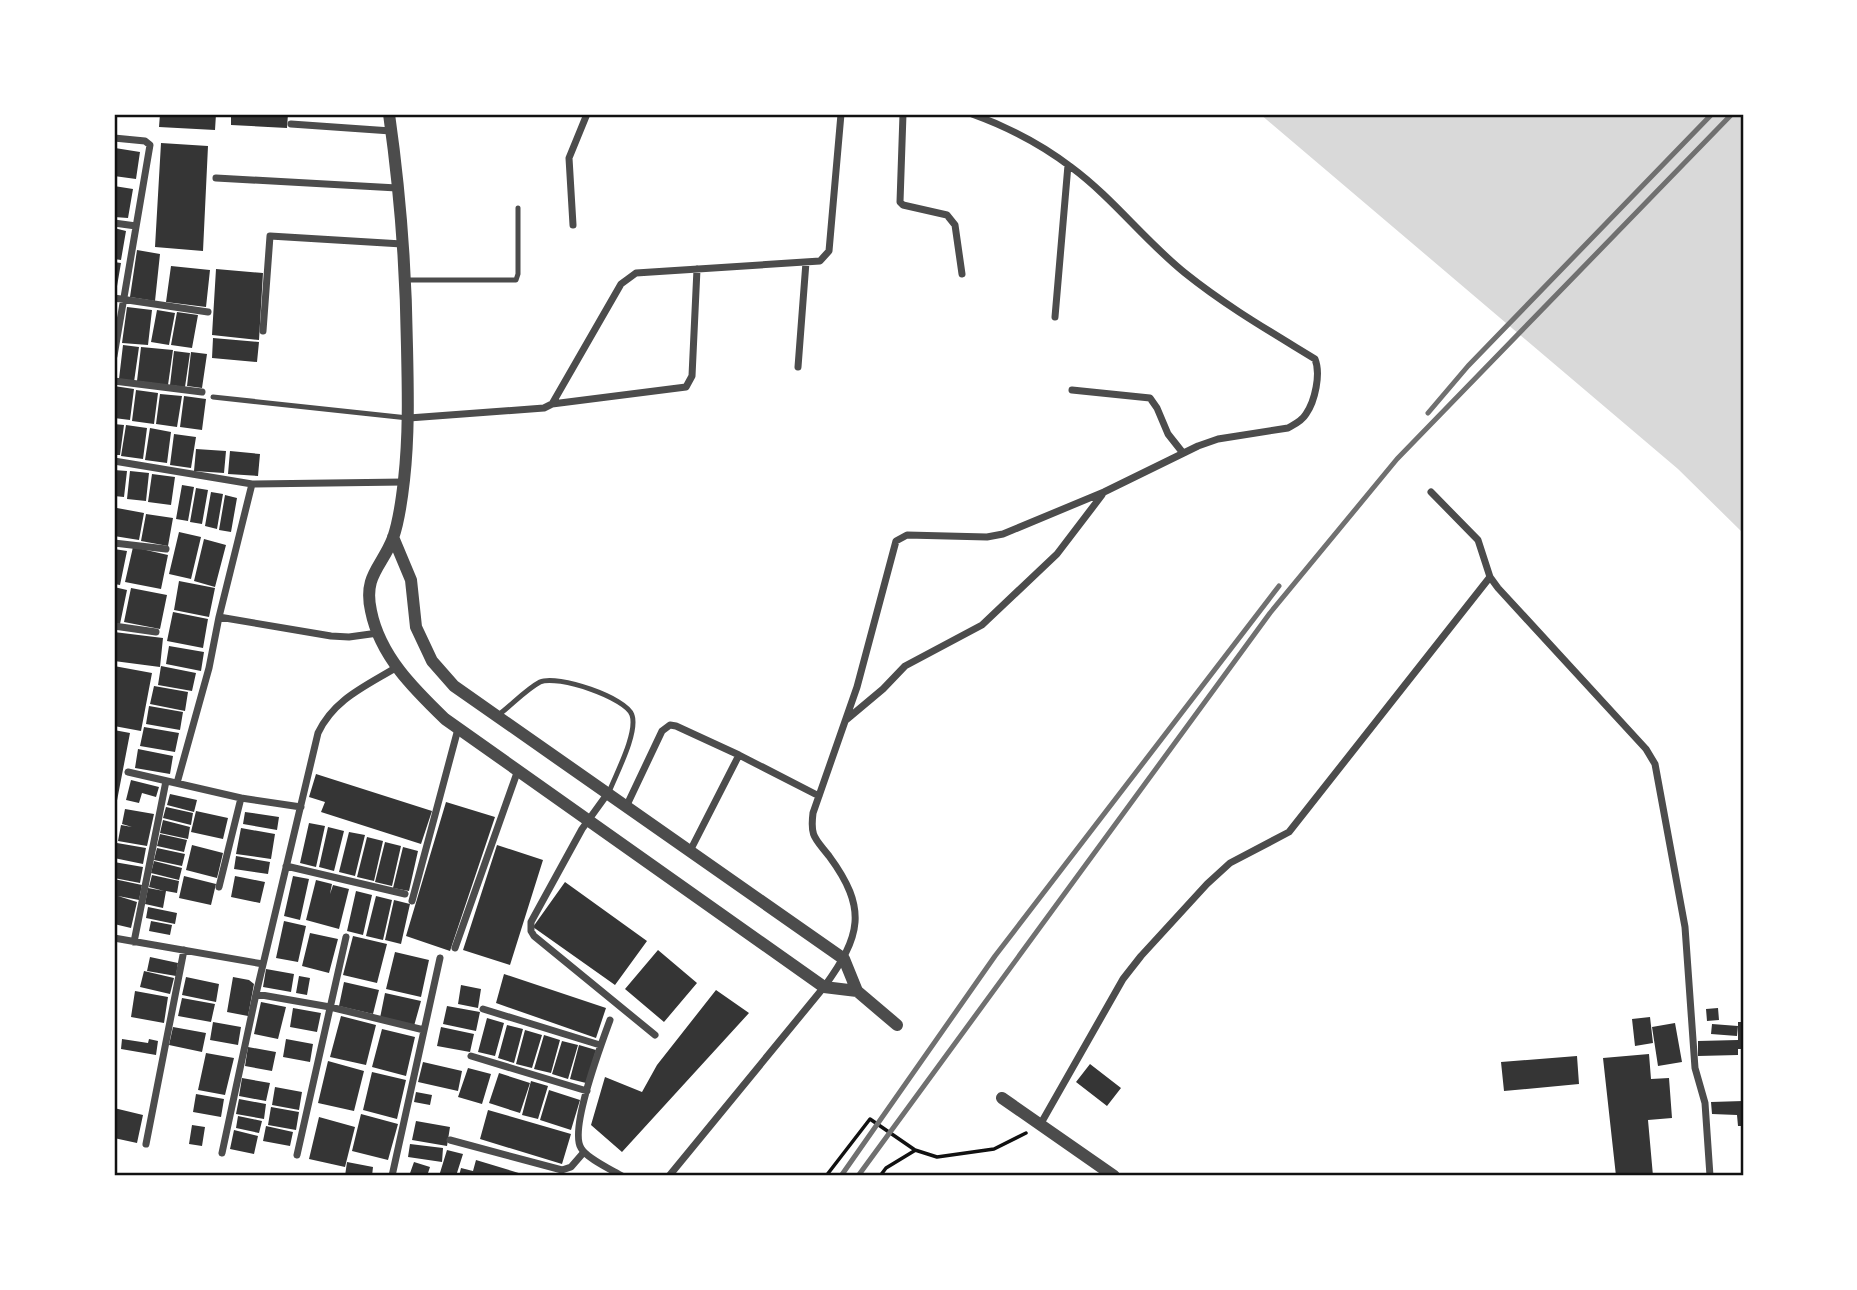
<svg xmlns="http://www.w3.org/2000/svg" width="1857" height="1290" font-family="Arial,sans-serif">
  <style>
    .water { fill: #d9d9d9 }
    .building { fill: #353535 }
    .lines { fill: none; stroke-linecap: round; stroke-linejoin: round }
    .path { stroke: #111; stroke-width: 3.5 }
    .service { stroke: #4c4c4c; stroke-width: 5 }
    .minor { stroke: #4c4c4c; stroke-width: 7 }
    .tertiary { stroke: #4c4c4c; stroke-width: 12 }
    .rail { stroke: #707070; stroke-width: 5 }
    .neatline { fill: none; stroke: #111; stroke-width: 2.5 }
  </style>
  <rect width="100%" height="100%" fill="#fff"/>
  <!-- water -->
  <path class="water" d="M1260 114H1743V533L1678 469Z"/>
  <!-- building -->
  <path class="building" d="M160 114H216L215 130 159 127Z
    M231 114H288L287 128 231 125Z
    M161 143 208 146 203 251 155 247Z
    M115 148 140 152 136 179 114 176Z
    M114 186 133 189 128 218 114 217Z
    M114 228 126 231 121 260 114 259Z
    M137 250 160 254 155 301 130 297Z
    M114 262 121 263 116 292H114Z
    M171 266 210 270 206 307 166 302Z
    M216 269 263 273 259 340 212 335Z
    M127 307 152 310 148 345 122 343Z
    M157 310 175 313 169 345 151 342Z
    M177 312 198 315 192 348 171 345Z
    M213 338 259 342 257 362 212 358Z
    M123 345 139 347 134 382 119 379Z
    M141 347 173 350 168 385 137 381Z
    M174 351 190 353 185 387 170 385Z
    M191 352 207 354 202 388 187 386Z
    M114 386 134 389 130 420 114 418Z
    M136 390 158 393 154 424 132 421Z
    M160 394 182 396 177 427 156 424Z
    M184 396 206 399 202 430 180 427Z
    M114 424 124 425 120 455H114Z
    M126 425 147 428 143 459 121 456Z
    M150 428 171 432 167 463 145 460Z
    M174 434 196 437 191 468 170 465Z
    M196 449 226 451 224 473 194 471Z
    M230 451 260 454 258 476 228 474Z
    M114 470 127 471 124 497 114 496Z
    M130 471 149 473 146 501 127 499Z
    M152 474 175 477 171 505 148 502Z
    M182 485 194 487 188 521 176 519Z
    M196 488 208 490 202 524 190 522Z
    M211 492 223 494 217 529 205 526Z
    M225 495 237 498 231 532 219 530Z
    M117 508 144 513 139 540 114 536Z
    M146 514 173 518 168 546 141 541Z
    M179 532 201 537 191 579 169 574Z
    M204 539 226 545 215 587 194 581Z
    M133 547 168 555 161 589 125 582Z
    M114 549 127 551 120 585 114 584Z
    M179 581 215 588 209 617 174 610Z
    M114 587 127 590 120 624 114 623Z
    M131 588 167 595 160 629 124 622Z
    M173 612 208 619 203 648 167 641Z
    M114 632 163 638 160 667 114 661Z
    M169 646 204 652 201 671 166 664Z
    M114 666 152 673 141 731 114 726Z
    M161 666 196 673 192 691 158 685Z
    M154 686 188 692 185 711 150 704Z
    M149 706 183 712 180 730 146 724Z
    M144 727 179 733 175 752 140 746Z
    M114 730 130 733 115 811H114Z
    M138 749 173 756 170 774 135 768Z
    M316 774 432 811 421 844 321 812 325 802 309 797Z
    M131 780 159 787 156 797 142 793 139 803 126 800Z
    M170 794 197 800 194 812 167 805Z
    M446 802 495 817 450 951 406 936Z
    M166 807 193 813 191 825 163 818Z
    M125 809 154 814 147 846 118 841 121 825 132 827 122 824Z
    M196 811 228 818 223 839 191 832Z
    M245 812 279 817 277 830 243 824Z
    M163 820 190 827 188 839 160 833Z
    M309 823 325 826 316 867 300 863Z
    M328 827 344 831 334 871 319 867Z
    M241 828 275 834 271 859 236 854Z
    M349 832 365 835 355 876 339 872Z
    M160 834 187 840 184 852 157 846Z
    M367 837 383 841 374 881 357 877Z
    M385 842 401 846 392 886 375 882Z
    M117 843 146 848 143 864 114 858Z
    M192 845 223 853 217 878 186 870Z
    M497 845 543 860 510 965 463 950Z
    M403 847 418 851 409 891 393 888Z
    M157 848 185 854 182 866 154 860Z
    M236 856 270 862 268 874 234 869Z
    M154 861 182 868 179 880 151 873Z
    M114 862 143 867 140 883 114 878Z
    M152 875 179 881 177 893 166 891 163 908 145 904 148 888 164 891 149 887Z
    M184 876 216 884 211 905 179 898Z
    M235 876 265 882 260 903 231 897Z
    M293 876 309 879 300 920 284 916Z
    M114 879 142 885 139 900 118 896 137 902 131 928 114 924Z
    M316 880 332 884 330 894 333 885 349 889 339 929 306 920Z
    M565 882 647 941 615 985 533 927Z
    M356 891 372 895 363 935 347 931Z
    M376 896 392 900 383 940 366 936Z
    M394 900 410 904 401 944 385 940Z
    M148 907 177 913 175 924 146 918Z
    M151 921 172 925 170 935 149 931Z
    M284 921 306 926 298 962 276 958Z
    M310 933 338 939 329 973 302 966Z
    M353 936 387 944 377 983 343 975Z
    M658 950 697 983 664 1022 625 989Z
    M395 952 429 960 421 997 386 989Z
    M150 957 178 963 176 976 147 971Z
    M266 969 294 974 291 992 263 987Z
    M144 971 174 978 170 994 140 987Z
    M504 974 606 1008 596 1038 496 1003Z
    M299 976 310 978 307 995 296 993Z
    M186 977 219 984 216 1002 182 995Z
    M233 977 249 980 254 984 248 1016 227 1012Z
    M344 982 379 990 373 1014 339 1006Z
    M461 985 481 989 478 1008 458 1004Z
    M716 990 749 1013 622 1152 591 1125 605 1077 642 1092 657 1065Z
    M135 991 168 997 164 1023 131 1017Z
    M385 993 421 1001 414 1026 380 1018Z
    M182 998 215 1004 211 1022 178 1016Z
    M261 1002 286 1007 278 1039 254 1034Z
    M447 1006 480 1012 476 1031 443 1024Z
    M293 1008 321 1013 317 1032 290 1027Z
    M1718 1008 1719 1020 1707 1021 1706 1009Z
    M341 1016 376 1025 366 1065 330 1057Z
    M1650 1017 1653 1043 1635 1046 1632 1019Z
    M487 1018 504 1023 495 1056 478 1052Z
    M213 1022 241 1027 238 1045 210 1040Z
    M1738 1022H1743V1049H1738V1055L1698 1056V1041L1738 1040Z
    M1675 1023 1682 1062 1658 1066 1652 1027Z
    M1712 1024 1738 1026 1737 1036 1711 1034Z
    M507 1025 523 1029 514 1063 498 1058Z
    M173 1027 206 1033 202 1052 169 1045Z
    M441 1027 474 1034 470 1052 437 1046Z
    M382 1029 415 1037 406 1076 372 1067Z
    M525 1030 542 1035 532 1068 516 1064Z
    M544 1035 560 1040 551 1073 534 1069Z
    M122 1039 148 1043 149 1039 158 1041 156 1055 121 1049Z
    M286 1039 313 1044 310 1062 283 1057Z
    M562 1041 578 1045 568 1079 552 1074Z
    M579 1045 596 1050 586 1083 570 1079Z
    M248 1047 276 1052 272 1071 245 1066Z
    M206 1053 234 1058 225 1095 198 1090Z
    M1649 1054 1651 1079 1669 1078 1672 1118 1648 1120 1653 1176H1616L1603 1058Z
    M1577 1056 1579 1084 1504 1091 1501 1062Z
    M328 1061 364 1071 354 1111 318 1103Z
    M423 1062 462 1071 458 1091 418 1082Z
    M1090 1064 1121 1088 1107 1106 1076 1082Z
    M468 1068 491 1074 482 1104 458 1097Z
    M372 1072 406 1080 397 1119 363 1110Z
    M499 1073 530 1083 520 1113 489 1103Z
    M242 1078 270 1083 266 1101 239 1096Z
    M531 1081 548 1086 538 1119 522 1115Z
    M275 1087 302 1092 299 1110 272 1105Z
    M549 1090 580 1100 571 1130 540 1120Z
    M416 1092 432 1095 430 1105 414 1102Z
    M196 1094 224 1099 221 1117 193 1112Z
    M239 1099 266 1104 264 1119 236 1114Z
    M1743 1101V1126H1738L1737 1115 1712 1114 1711 1102Z
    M271 1107 299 1112 296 1130 268 1125Z
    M114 1108 143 1115 137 1143 114 1138Z
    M488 1110 571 1134 562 1164 480 1139Z
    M361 1114 398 1124 388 1160 352 1151Z
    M238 1116 262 1121 259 1133 236 1128Z
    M319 1117 355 1127 345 1167 309 1159Z
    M416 1121 450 1127 447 1146 412 1140Z
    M192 1125 205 1127 202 1146 189 1144Z
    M266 1126 293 1132 290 1146 263 1141Z
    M234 1130 258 1136 254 1154 230 1149Z
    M410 1144 443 1148 442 1162 408 1157Z
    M447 1150 463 1154 456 1176H439Z
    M476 1160 522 1174 521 1176H459L461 1168 473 1171Z
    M347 1162 373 1167 372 1176H345Z
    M414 1162 430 1167 427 1176H409Z"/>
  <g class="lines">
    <!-- path -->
    <path class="path" d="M826 1176 870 1119 915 1150 937 1157 994 1149 1026 1133
      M880 1176 886 1168 914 1151"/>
    <!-- service -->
    <path class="service" d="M406 280H516L518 274V208
      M213 397 408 418
      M497 716C511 706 525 690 540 682 557 674 627 698 632 715 638 733 616 774 609 792"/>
    <!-- minor -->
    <path class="minor" d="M903 114 900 202 903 205 947 215 955 225 962 274
      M291 124 391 131
      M114 138 145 141 150 145 114 356
      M216 178 397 188
      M114 223 136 226
      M573 225 569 158 587 114
      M114 298 208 312
      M1055 317 1068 165
      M263 331 270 236 402 244
      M798 367 806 262
      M114 381 202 392
      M1072 390 1150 398 1157 408 1168 434 1183 453
      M552 404 686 387 692 376 697 269
      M409 418 544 408 552 404 621 284 636 273 820 261 829 251 841 114
      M114 461 252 484 404 482
      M1431 492 1478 540 1490 577 1498 588 1646 749 1655 764 1685 927 1695 1068 1705 1103 1710 1176
      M114 543 166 549
      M219 617 331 636 349 637 378 633
      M114 626 156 632
      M846 720 883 689 905 666 982 625 1057 554 1102 495
      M128 772 241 798 301 807
      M177 783 209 668 219 617 252 484
      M608 793 582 829 531 922V931L534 936 655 1035
      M626 807 662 731 670 725 676 726 739 755 819 796
      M690 851 739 755
      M286 866 405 894
      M219 887 241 798
      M412 901 458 729
      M114 938 263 964
      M134 942 166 781
      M455 948 518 770
      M256 994 330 1007 424 1030
      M483 1009 600 1045
      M610 1020C602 1042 569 1129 581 1148 586 1158 612 1170 622 1176
      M471 1056 587 1091
      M1040 1125 1123 979 1141 956 1207 884 1230 863 1289 832 1490 577
      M450 1140 562 1170 571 1167 584 1152
      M146 1144 184 950
      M222 1153 256 994 318 733C334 699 366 686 397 667
      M297 1155 346 937
      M392 1176 440 958
      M669 1176 824 987C861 936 868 909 829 856 815 838 810 837 813 813L857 687 896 541 907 535 987 537 1003 534 1104 492 1198 446 1218 439 1288 428C1295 424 1302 421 1306 414 1315 401 1321 374 1315 359 1271 332 1226 306 1185 273 1145 241 1113 198 1071 167 1041 144 1008 127 972 114"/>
    <!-- tertiary -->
    <path class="tertiary" d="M389 114C400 191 406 269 407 347 408 392 409 436 404 480 402 498 399 521 393 538 382 567 363 575 371 611 380 656 414 689 445 719L824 987 857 991
      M393 537 411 580 416 627 432 661 454 686 844 959 857 991 897 1025
      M1002 1098 1114 1176"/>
    <!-- rail -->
    <path class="rail" d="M1428 413 1468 366 1712 114
      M841 1176 995 956 1279 586
      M858 1176 1270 613 1397 459 1732 114"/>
  </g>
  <!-- border -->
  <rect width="1857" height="1290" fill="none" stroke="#ffffff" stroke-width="231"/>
  <rect x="116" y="116" width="1626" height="1058" class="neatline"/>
</svg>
